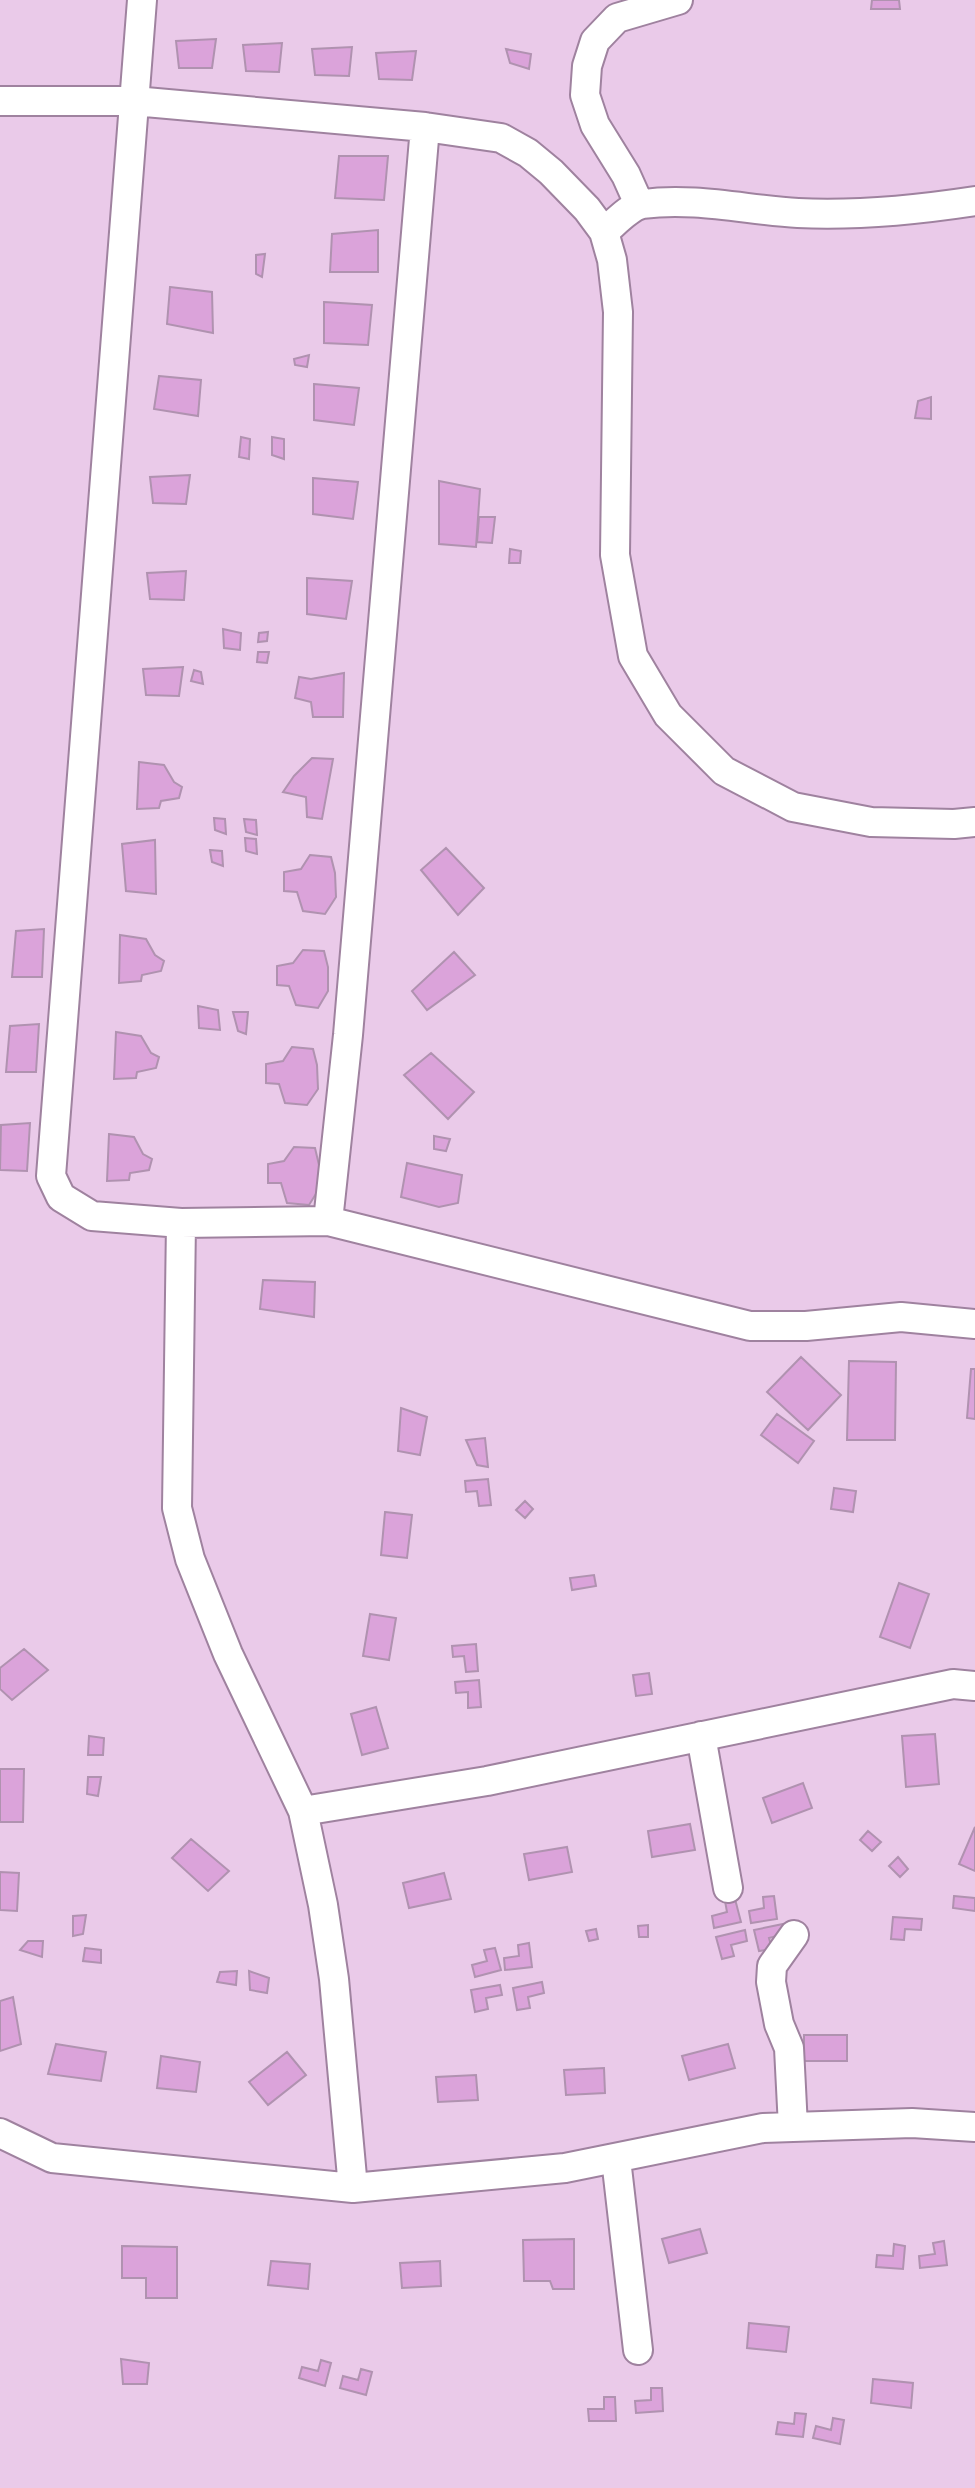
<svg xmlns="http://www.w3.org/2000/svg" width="975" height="2488" font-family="'Alegreya Sans',sans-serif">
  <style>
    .building { fill: #dba3da; stroke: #b092b0; stroke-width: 2 }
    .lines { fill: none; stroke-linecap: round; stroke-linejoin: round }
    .minor-casing { stroke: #9f829f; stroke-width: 32 }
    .minor { stroke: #fff; stroke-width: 28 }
  </style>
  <rect width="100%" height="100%" fill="#eacae9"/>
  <!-- building -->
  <path class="building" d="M872 0H899L900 9H871Z
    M216 39 212 68H179L176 41Z
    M282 43 279 72 246 71 243 45Z
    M352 47 349 76 315 75 312 49Z
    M506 49 531 54 529 69 510 63Z
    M416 51 412 80 379 79 376 53Z
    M339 156H388L384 200 335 198Z
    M378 230V272H330L332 234Z
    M265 254 262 277 256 274V255Z
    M170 287 212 292 213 333 167 324Z
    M324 302 372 305 368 345 324 343Z
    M309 355 307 367 295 365 294 359Z
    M159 376 201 380 198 416 154 409Z
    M314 384 359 388 354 425 314 420Z
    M931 397V419L915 418 918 401Z
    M241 437 250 439 249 459 239 457Z
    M272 437 284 439V459L272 455Z
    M190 475 186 504 153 503 150 477Z
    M313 478 358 482 353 519 313 514Z
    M439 481 480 489 476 547 439 544Z
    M479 517H495L492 543 477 542Z
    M510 549 521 551 520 563H509Z
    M186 571 184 600 150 599 147 573Z
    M307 578 352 581 346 619 307 614Z
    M223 629 241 633 240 650 224 648Z
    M268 632 267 641 258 642 259 633Z
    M258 652H269L267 663 257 662Z
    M183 667 179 696 146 695 143 669Z
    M194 670 201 672 203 684 191 681Z
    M344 673 343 717H313L311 702 295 698 299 677 311 679Z
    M312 758 333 759 322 819 307 817 306 797 283 792 294 776Z
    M139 762 164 765 174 782 182 787 179 798 161 801 159 808 137 809Z
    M214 818 225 819 226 834 215 830Z
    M244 819 256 820 257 835 246 832Z
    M245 838 256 839 257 854 246 851Z
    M155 840 156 894 126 891 122 844Z
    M446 848 484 888 458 915 421 870Z
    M210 850 222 851 223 866 212 862Z
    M310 855 331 857 335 873 336 897 325 914 303 911 297 892 284 891V872L301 869Z
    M44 929 42 977H12L16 931Z
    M120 935 146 939 155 955 164 961 161 971 142 975 141 981 119 983Z
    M303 950 324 951 328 967V991L318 1008 296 1005 289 986 277 985V966L293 963Z
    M454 952 475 975 427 1010 412 991Z
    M198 1006 218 1010 220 1030 199 1028Z
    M233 1012H248L246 1034 238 1031Z
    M39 1024 36 1072H6L10 1026Z
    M116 1032 141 1036 151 1053 159 1057 156 1068 137 1072 136 1078 114 1079Z
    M292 1047 313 1049 317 1065 318 1089 307 1105 285 1103 279 1084 266 1083V1064L283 1061Z
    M431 1053 474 1092 448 1119 404 1075Z
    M30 1123 27 1171 0 1170 1 1125Z
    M109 1134 134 1137 143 1154 152 1159 149 1170 130 1173 129 1180 107 1181Z
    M434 1136 450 1139 446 1151 434 1149Z
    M294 1147 315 1148 319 1165V1189L309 1205 287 1203 281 1183H268V1164L284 1161Z
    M407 1163 462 1175 458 1203 439 1207 401 1197Z
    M263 1280 315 1282 314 1317 260 1309Z
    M801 1357 841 1395 808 1430 767 1392Z
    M849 1361 896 1362 895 1440H847Z
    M971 1369H975V1419L967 1418Z
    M401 1408 427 1417 420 1455 398 1451Z
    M777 1414 814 1441 798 1463 761 1435Z
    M485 1438 488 1467 477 1465 466 1440Z
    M488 1479 491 1505 479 1506 477 1491 466 1492 465 1481Z
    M834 1488 856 1491 853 1512 831 1509Z
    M525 1501 533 1509 525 1518 516 1510Z
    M385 1512 412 1515 407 1558 381 1555Z
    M594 1575 596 1586 572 1590 570 1578Z
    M899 1583 929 1594 910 1648 880 1637Z
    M370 1614 396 1618 389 1660 363 1656Z
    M476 1644 478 1671 466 1672 464 1656 453 1657 452 1646Z
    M24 1649 48 1670 12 1700 0 1689V1668Z
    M649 1673 652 1694 636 1696 633 1675Z
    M479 1680 481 1707 468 1708V1692L456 1693 455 1682Z
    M376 1707 388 1748 362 1755 351 1714Z
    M935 1734 939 1784 906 1787 902 1736Z
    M89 1736 104 1738 103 1755H88Z
    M0 1769H24L23 1822H0Z
    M88 1777H101L98 1796 87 1794Z
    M803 1783 812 1808 772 1823 763 1798Z
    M690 1824 695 1850 652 1857 648 1831Z
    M975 1827V1871L959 1864Z
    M868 1831 881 1842 872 1851 860 1840Z
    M191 1839 229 1871 208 1891 172 1858Z
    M567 1847 572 1872 529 1880 524 1854Z
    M898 1857 908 1869 900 1877 889 1866Z
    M0 1872 19 1873 17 1911 0 1910Z
    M444 1873 451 1899 409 1908 403 1883Z
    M774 1896 777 1919 751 1923 749 1911 764 1908 763 1897Z
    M954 1896 975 1898V1911L953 1908Z
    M735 1899 741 1922 714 1928 712 1916 727 1912 725 1901Z
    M86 1915 83 1934 73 1936V1916Z
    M893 1917 922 1919 921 1930 905 1929 904 1940 891 1939Z
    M783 1924 785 1934 769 1938 772 1949 759 1951 754 1930Z
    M648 1925V1937H639L638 1926Z
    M596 1929 598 1939 589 1941 586 1931Z
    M745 1930 747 1941 731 1945 734 1956 722 1959 716 1937Z
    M28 1941H43L42 1957 20 1950Z
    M529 1943 532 1967 505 1970 504 1958 519 1956 518 1945Z
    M85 1948 101 1950V1963L83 1961Z
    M495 1948 501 1970 475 1977 472 1965 487 1961 484 1950Z
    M237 1971 236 1985 217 1982 220 1972Z
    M249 1971 269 1978 267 1993 250 1990Z
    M542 1982 544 1993 528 1997 530 2008 517 2010 513 1988Z
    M500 1985 502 1995 486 1998 488 2009 475 2012 471 1990Z
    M13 1997 21 2044 0 2051V2001Z
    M804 2035H847V2061H804Z
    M56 2044 106 2052 101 2081 48 2074Z
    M728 2044 735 2068 689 2080 682 2056Z
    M287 2052 306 2075 268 2105 249 2082Z
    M161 2056 200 2062 196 2092 157 2088Z
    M604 2068 605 2093 566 2095 564 2070Z
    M476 2075 478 2100 438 2102 436 2077Z
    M700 2229 707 2253 669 2263 662 2239Z
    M574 2239V2289H553L550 2281H524L523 2240Z
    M944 2241 947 2265 920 2268 919 2256 935 2254 933 2243Z
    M894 2244 905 2246 903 2269 876 2267 877 2255 893 2256Z
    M122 2246 177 2247V2298H146V2278H122Z
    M271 2261 310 2264 308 2289 268 2285Z
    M440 2261 441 2286 402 2288 400 2263Z
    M749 2323 789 2327 786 2352 747 2348Z
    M121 2359 149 2363 147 2384H123Z
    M321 2360 331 2363 325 2386 299 2378 302 2367 318 2371Z
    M361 2369 372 2372 366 2395 340 2388 343 2376 358 2380Z
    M873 2379 913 2383 911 2408 871 2403Z
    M651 2388H662L663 2411 636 2413 635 2401 651 2400Z
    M604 2397H615L616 2421H589L588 2409H604Z
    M795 2413 806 2414 803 2437 776 2434 778 2422 794 2424Z
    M833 2418 844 2420 840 2444 813 2438 816 2426 831 2430Z"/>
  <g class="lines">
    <!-- minor casing -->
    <g class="minor-casing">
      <path id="minor" d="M142 0 51 1176 61 1197 92 1216 181 1223 328 1221 348 1035 425 127
        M0 101H134L425 127 501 138 528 153 551 172 587 209 604 232 612 260 618 312 615 555 633 656 668 715 724 771 793 807 871 822 954 824 975 822
        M639 204 626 175 595 125 585 95 587 66 595 41 617 18 678 0
        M604 232C614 224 630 206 643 204 694 197 747 210 798 213 858 216 916 210 975 201
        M328 1221 750 1326H806L901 1317 975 1324
        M181 1223 177 1508 190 1559 228 1654 303 1811 323 1905 334 1979 353 2188
        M701 1736 728 1888
        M303 1811 487 1781 953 1684 975 1686
        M793 2127 789 2048 779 2024 771 1982 772 1966 794 1935
        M0 2133 52 2158 353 2188 565 2168 763 2128 912 2123 975 2127
        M616 2159 638 2350"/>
    </g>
    <!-- minor -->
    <use href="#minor" class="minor"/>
  </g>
</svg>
